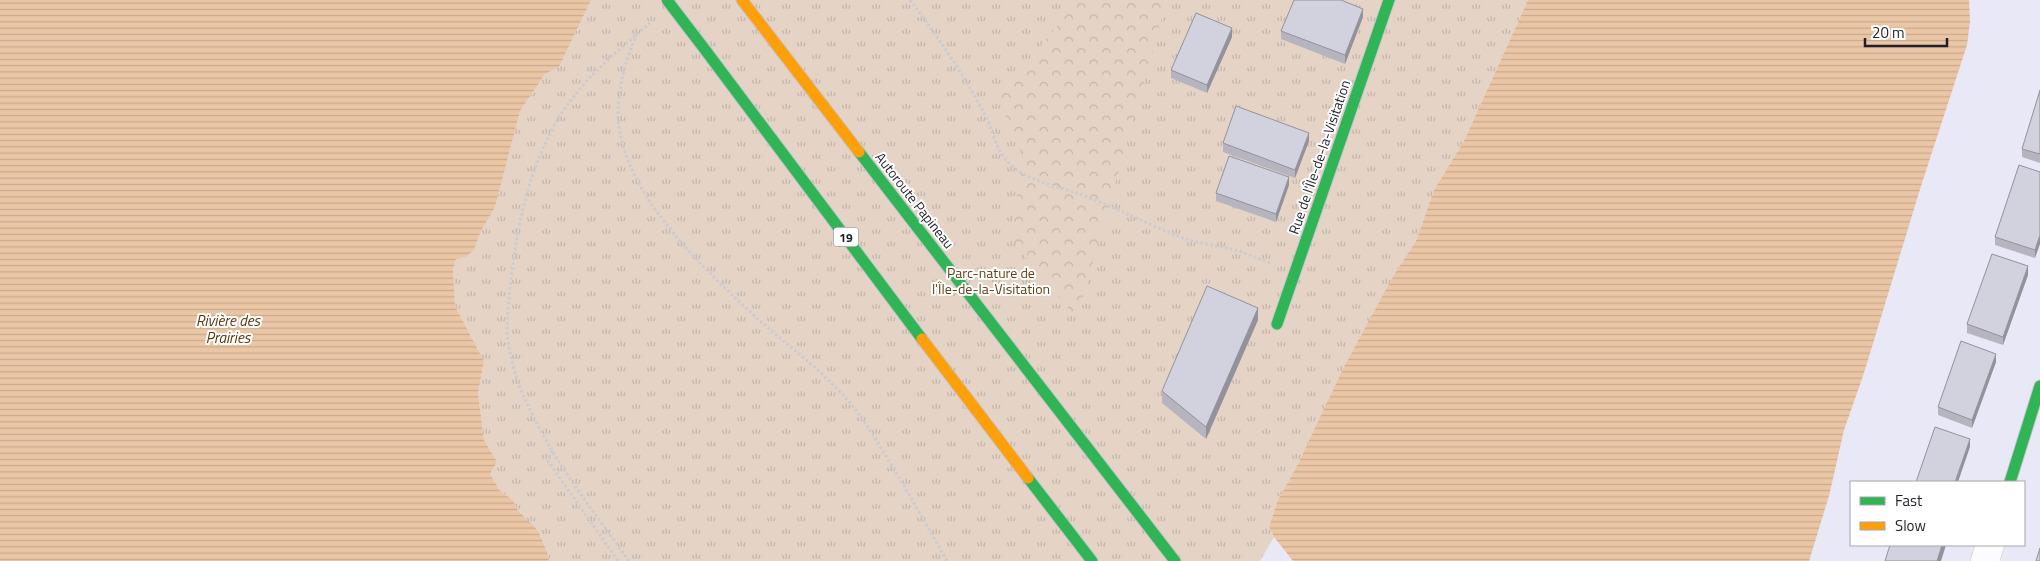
<svg xmlns="http://www.w3.org/2000/svg" width="2040" height="561" font-family="'Titillium Web',sans-serif">
  <style>
    .grass { fill: url(#grass-tufts) }
    .forest { fill: url(#forest-crowns) }
    .water { fill: url(#water-rules) }
    .lines { fill: none; stroke-linecap: round; stroke-linejoin: round }
    .street-casing { stroke: #c6c5d1; stroke-width: 29 }
    .fast-casing { stroke: #c6c5d1; stroke-width: 13 }
    .slow-casing { stroke: #c6c5d1; stroke-width: 13 }
    .path { stroke: #cbcbd0; stroke-width: 3; stroke-dasharray: 2.5 2.5; stroke-linecap: butt }
    .street { stroke: #fcfcfe; stroke-width: 28 }
    .fast { stroke: #30b455; stroke-width: 11 }
    .slow { stroke: #ff9f0a; stroke-width: 11 }
    .fast-bridge-casing { stroke: #c6c5d1; stroke-width: 13; stroke-linecap: butt }
    .fast-bridge { stroke: #30b455; stroke-width: 11 }
    .wall { fill: #b5b4bf }
    .shaded-wall { fill: #93929b }
    .building { fill: #d2d1de; stroke: #93929b }
    .labels { text-anchor: middle; dominant-baseline: central; stroke-width: 4; stroke-linejoin: round; paint-order: stroke }
    .shield { fill: #fff; stroke: #63626b; stroke-width: 1 }
    .shield-label { font-size: 12px; font-weight: bold; fill: #201f2b }
    .street-label { font-size: 14px; fill: #201f2b; stroke: #fff }
    .park-label { font-size: 14px; fill: #603f16; stroke: #fff }
    .water-label { font-size: 15px; font-style: italic; fill: #59370d; stroke: #fff }
  </style>
  <defs>
    <pattern id="grass-tufts" width="24" height="20" patternUnits="userSpaceOnUse" patternTransform="scale(1.25)"><rect width="24" height="20" fill="#e5d3c6"/><path d="M3 7l-1-3M5 7V3M7 7l1-3M15 17l-1-3M17 17v-4M19 17l1-3" fill="none" stroke="#c4b5aa"/></pattern>
    <pattern id="forest-crowns" width="20" height="18" patternUnits="userSpaceOnUse" patternTransform="scale(1.25)"><rect width="20" height="18" fill="#e5d3c6"/><path d="M2 6a3 3 0 1 1 6 0M12 15a3 3 0 1 1 6 0" fill="none" stroke="#c4b5aa"/></pattern>
    <pattern id="water-rules" width="6" height="5" patternUnits="userSpaceOnUse" patternTransform="scale(1.25)"><rect width="6" height="5" fill="#eac6a5"/><path d="M0 2.5h6" fill="none" stroke="#c8aa8e"/></pattern>
  </defs>
  <rect width="100%" height="100%" fill="#e9e8f6"/>
  <!-- grass -->
  <path class="grass" d="M591 0H1528L1464 141 1434 190 1416 241 1395 273 1298 464 1278 500 1269 525 1274 537 1260 561H549L548 555 526 518 517 509 513 500 500 491 490 474 497 462 484 440 478 393 484 361 455 306 453 270 456 259 466 257 474 250 480 233 495 207 520 111 545 74 559 67Z"/>
  <!-- forest -->
  <path class="forest" d="M1064 0H1167L1077 319 1010 238 1023 158 998 98 1067 14Z"/>
  <!-- water -->
  <path class="water" d="M0 0H591L559 67 545 74 520 111 495 207 480 233 474 250 466 257 456 259 453 270 455 306 484 361 478 393 484 440 497 462 490 474 500 491 513 500 517 509 538 531 548 555 549 561H0Z
    M1528 0H1969L1970 22 1967 45 1921 186 1864 373 1844 430 1829 496 1809 561H1293L1274 537 1269 526 1278 500 1298 464 1344 367 1395 273 1416 241 1434 190 1464 141Z"/>
  <g class="lines">
    <!-- street casing -->
    <g class="street-casing">
      <path id="street" d="M1985 561 1990 545"/>
    </g>
    <!-- fast casing -->
    <g class="fast-casing">
      <path id="fast" d="M706 51 922 339
        M859 152 1175 561
        M1277 324 1389 0
        M1028 478 1092 561
        M2010 482 2040 386"/>
    </g>
    <!-- slow casing -->
    <g class="slow-casing">
      <path id="slow" d="M742 0 859 152
        M922 339 1028 478"/>
    </g>
    <!-- path -->
    <path class="path" d="M910 0C938 37 965 76 986 117 993 132 997 153 1010 164 1028 182 1059 186 1082 195 1117 208 1149 225 1183 238 1201 244 1220 246 1239 251 1249 255 1260 259 1270 263
      M637 34C626 59 618 87 618 114 619 191 705 270 758 319 787 345 819 368 845 397 864 419 879 444 894 469 912 499 929 530 947 561
      M552 451 548 461 618 561
      M629 561C592 509 551 458 525 399 518 385 513 367 510 352 505 331 508 309 510 288 517 223 531 153 571 100 593 71 622 47 650 23"/>
    <!-- street -->
    <use href="#street" class="street"/>
    <!-- fast -->
    <use href="#fast" class="fast"/>
    <!-- slow -->
    <use href="#slow" class="slow"/>
    <!-- fast-bridge casing -->
    <g class="fast-bridge-casing">
      <path id="fast-bridge" d="M667 0 706 51"/>
    </g>
    <!-- fast-bridge -->
    <use href="#fast-bridge" class="fast-bridge"/>
  </g>
  <!-- wall -->
  <path class="wall" d="M1363 17 1345 64 1281 39V31Z
    M1232 37 1207 93 1171 78V70Z
    M2040 90V163L2022 157V149Z
    M1309 141 1295 178 1223 152V143Z
    M2040 172 2035 258 1995 245V237Z
    M1289 185 1276 222 1216 201V193Z
    M2028 275 2003 345 1967 333V324Z
    M1258 320 1206 439 1162 403V391Z
    M1996 362 1972 428 1938 415V407Z"/>
  <!-- shaded-wall -->
  <path class="shaded-wall" d="M1363 9V17L1345 64V55Z
    M1232 28V37L1207 93V85Z
    M1309 133V141L1295 178V170Z
    M1289 177V185L1276 222V214Z
    M2040 235V244L2035 258V250Z
    M2028 266V275L2003 345V337Z
    M1258 308V320L1206 439V427Z
    M1996 354V362L1972 428V420Z
    M1970 439V447L1958 482H1955Z
    M1942 545H1946L1941 561H1937Z"/>
  <!-- building -->
  <path class="building" d="M1294 0H1341L1363 9 1345 55 1281 31Z
    M1196 13 1232 28 1207 85 1171 70Z
    M2040 90V154L2022 149Z
    M1236 106 1309 133 1295 170 1223 143Z
    M1229 156 1289 177 1276 214 1216 193Z
    M2019 165 2040 172V235L2035 250 1995 237Z
    M1992 254 2028 266 2003 337 1967 324Z
    M1207 286 1258 308 1206 427 1162 391Z
    M1961 341 1996 354 1972 420 1938 407Z
    M1935 427 1970 439 1955 482H1916Z
    M1890 545H1942L1937 561H1885Z
    M2040 548V561H2036Z"/>
  <g class="labels">
    <!-- shield labels -->
    <rect class="shield" x="833.5" y="227.5" width="25" height="19" rx="4"/>
    <g class="shield-label">
      <text x="846" y="237">19</text>
    </g>
    <!-- street labels -->
    <g class="street-label">
      <text transform="translate(1319 157) rotate(-71)">Rue de l'Île-de-la-Visitation</text>
      <text transform="translate(915 200) rotate(52)">Autoroute Papineau</text>
    </g>
    <!-- park labels -->
    <g class="park-label">
      <text x="991" y="272">Parc-nature de<tspan x="991" dy="16">l'Île-de-la-Visitation</tspan></text>
    </g>
    <!-- water labels -->
    <g class="water-label">
      <text x="228" y="320">Rivière des<tspan x="228" dy="17">Prairies</tspan></text>
    </g>
  </g>
  <!-- legend -->
  <rect x="1850" y="481" width="175" height="65" fill="#ffffff" stroke="#a6a5aa"/>
  <rect x="1860" y="497" width="25" height="8" fill="#30b455" stroke="#a6a5aa"/>
  <text x="1895" y="506" font-size="15" fill="#201f2b">Fast</text>
  <rect x="1860" y="522" width="25" height="8" fill="#ff9f0a" stroke="#a6a5aa"/>
  <text x="1895" y="531" font-size="15" fill="#201f2b">Slow</text>
  <!-- scale -->
  <path d="M1865 38v8h82v-8" fill="none" stroke="#201f2b" stroke-width="2.5"/>
  <text x="1872" y="38" font-size="15" fill="#201f2b" stroke="#ffffff" stroke-width="4" paint-order="stroke">20 m</text>
</svg>
